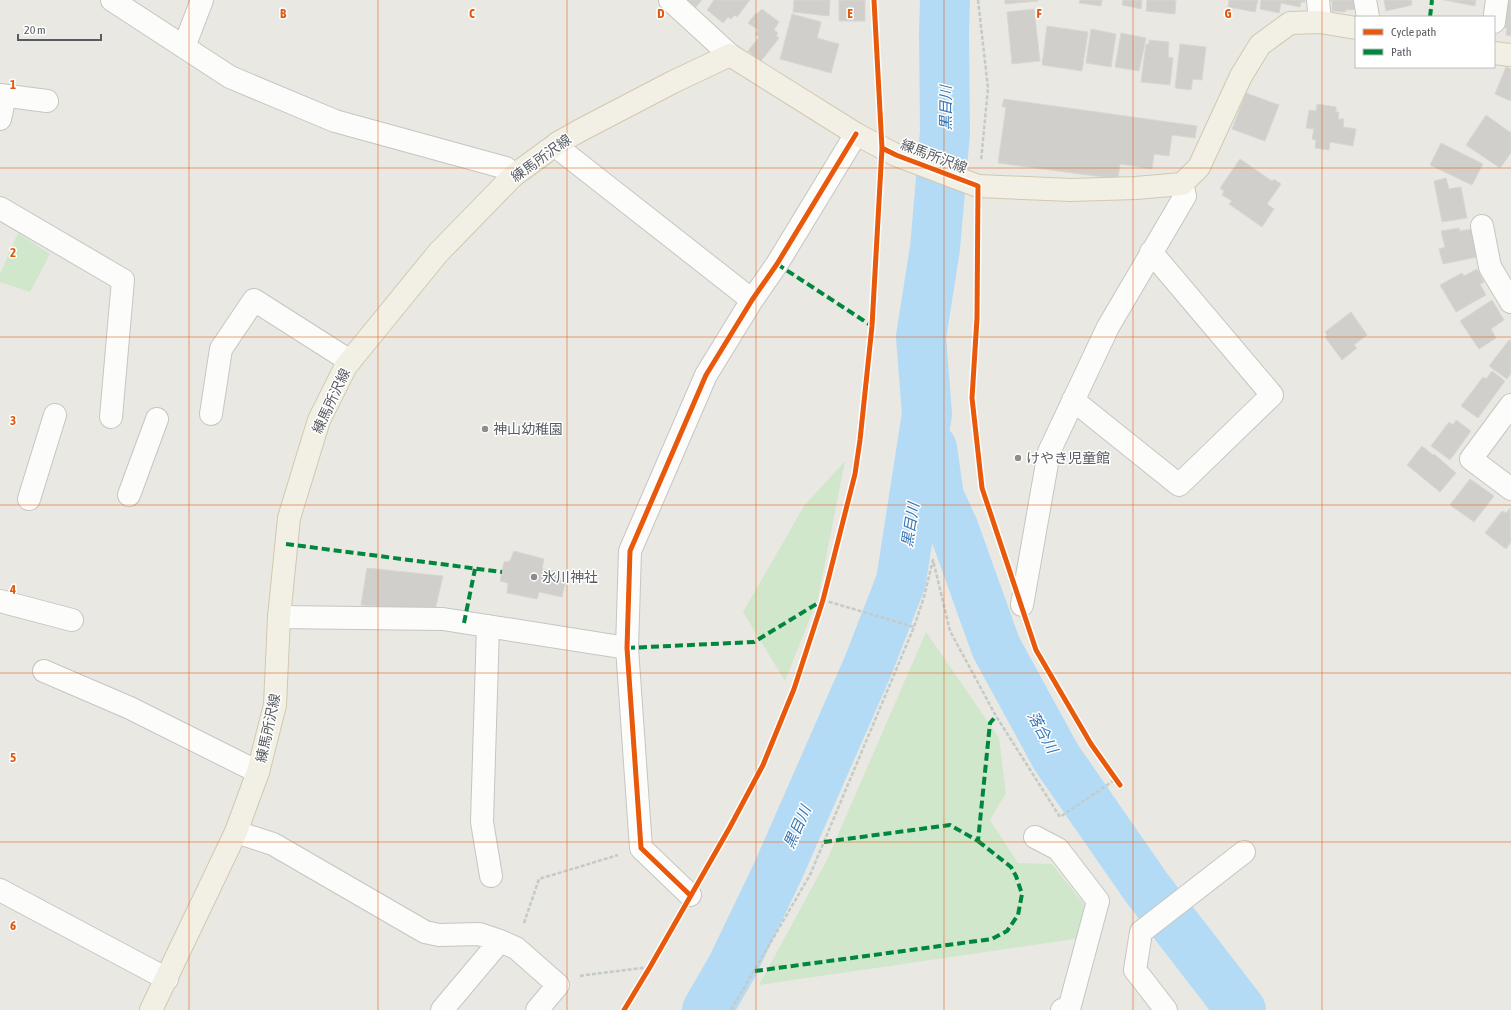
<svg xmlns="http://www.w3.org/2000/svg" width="1511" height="1010" font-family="'Asap Condensed','Noto Sans JP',sans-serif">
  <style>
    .green { fill: #d0e7cc }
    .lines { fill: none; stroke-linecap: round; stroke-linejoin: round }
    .river { stroke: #b4dbf6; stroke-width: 50 }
    .building { fill: #d0cfcb; stroke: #d8d7d2 }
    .minor-casing { stroke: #c5c5c3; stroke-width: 24 }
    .major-casing { stroke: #d2c8af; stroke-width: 24 }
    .path { stroke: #c4cac7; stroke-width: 2.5; stroke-dasharray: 4 2; stroke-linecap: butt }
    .minor { stroke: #fcfcfb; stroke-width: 22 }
    .major { stroke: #f2f0e5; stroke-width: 22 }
    .quiet { stroke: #00873e; stroke-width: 4; stroke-dasharray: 8 4; stroke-linecap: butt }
    .cycleway-casing { stroke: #fff; stroke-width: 8 }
    .cycleway { stroke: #e8590c; stroke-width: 5 }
    .grid { fill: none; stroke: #e15910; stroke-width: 1; stroke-opacity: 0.55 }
    .poi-dot { fill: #8b8d8e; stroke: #fff; stroke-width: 1.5 }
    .labels { text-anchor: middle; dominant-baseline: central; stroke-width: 3; stroke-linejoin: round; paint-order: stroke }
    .street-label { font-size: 14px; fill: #585c61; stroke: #fff }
    .poi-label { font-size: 14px; fill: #585c61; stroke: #fff; text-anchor: start }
    .water-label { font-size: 15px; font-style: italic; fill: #3877b4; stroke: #fff }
    .grid-label { font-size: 13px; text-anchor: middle; font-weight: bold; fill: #e15910; stroke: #fff; stroke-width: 3; stroke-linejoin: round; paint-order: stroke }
  </style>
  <rect width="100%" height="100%" fill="#e9e8e2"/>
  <!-- green -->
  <path class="green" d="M18 233 50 254 30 292 0 282V274Z
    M845 461 818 598 785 681 743 612 804 506Z
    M926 632 999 738 1006 793 990 820 1018 863 1052 864 1087 908 1081 938 759 985 827 860Z"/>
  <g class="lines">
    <!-- river -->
    <path class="river" d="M932 448 939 497 953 527 996 647 1056 757 1146 887 1241 1010
      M707 1010 732 967 778 871 868 666 901 581 927 414 921 337 935 248 945 132 944 32 945 0"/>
  </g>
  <!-- building -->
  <path class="building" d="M687 0H702L696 7Z
    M714 0H750L737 17 735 15 731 19 728 17 723 23 707 10Z
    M794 0H830L829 16 793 12Z
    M839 0H865V21H839Z
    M1005 0H1038V1L1005 4Z
    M1080 0H1102L1101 6 1079 3Z
    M1123 0H1142L1141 9 1122 5Z
    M1147 0H1176L1175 14 1146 11Z
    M1229 0H1258L1255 12 1228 7Z
    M1261 0H1305V2H1301L1300 7 1281 3 1279 13 1260 9Z
    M1328 0H1360L1361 9 1346 10 1345 12 1332 11V1H1328Z
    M1384 0H1411L1412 5 1386 11Z
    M1444 0H1476L1475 6Z
    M1508 0H1511V36L1506 35 1507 28H1505Z
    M762 9 779 22 774 30 778 33 776 36 779 38 761 61 748 51 759 37 755 34 758 30 748 23 756 13 757 14Z
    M1034 9 1040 61 1012 64 1007 12Z
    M792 14 821 22 817 38 839 44 831 73 780 59Z
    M1047 26 1088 32 1082 71 1042 65Z
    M1091 29 1116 34 1111 67 1086 63Z
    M1121 33 1146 38 1139 71 1115 67Z
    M1149 40 1169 42 1168 57 1173 58 1170 85 1141 82 1146 44H1149Z
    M1180 44 1206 47 1202 80 1193 79 1191 90 1175 88Z
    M1506 67 1511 69V101L1495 94Z
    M1246 93 1279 105 1265 141 1232 129Z
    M1004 99 1197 126 1195 138 1172 135 1169 156 1154 154 1152 169 1120 164 1118 179 998 163 1006 107H1002Z
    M1317 104 1336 107V112H1339L1338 119H1344L1343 127 1356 129 1353 146 1330 142 1329 150 1315 148 1316 140 1312 139 1314 129 1306 128 1309 110 1316 111Z
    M1486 115 1511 133V153L1500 168 1466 145Z
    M1441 143 1483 164 1472 185 1430 165Z
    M1240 159 1272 181 1274 179 1281 184 1267 204 1274 209 1262 227 1229 204 1232 201 1222 195 1224 191 1220 188Z
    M1446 178 1449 189 1461 187 1467 218 1442 222 1434 181Z
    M1459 228 1460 231 1471 229 1477 257 1443 264 1439 249 1445 247 1441 231Z
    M1477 269 1484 282 1480 284 1486 295 1456 312 1440 285 1462 273 1464 276Z
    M1492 300 1504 320 1491 329 1496 338 1479 349 1460 321Z
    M1351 312 1367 335 1354 345 1357 348 1342 360 1325 337 1327 335 1325 332Z
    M1509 340 1511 341V373L1507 379 1489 366Z
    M1492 371 1505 381 1478 418 1461 406 1483 377 1486 379Z
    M1456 420 1471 431 1450 460 1431 446 1449 422 1453 425Z
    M1422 446 1433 455 1434 454 1456 473 1440 492 1407 465Z
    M1470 479 1494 496 1474 522 1450 505Z
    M1510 508 1511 542 1506 549 1485 533 1502 511 1506 513Z
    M514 551 544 559 542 569 568 572 562 597 539 592 537 599 507 593 508 583 500 581 504 562 510 561Z
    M367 568 443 576 435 610 361 605Z"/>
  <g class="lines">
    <!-- minor casing -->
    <g class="minor-casing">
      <path id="minor" d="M112 0 230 77 335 121 506 168 513 176
        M670 0 730 55
        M1318 0 1320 22
        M1365 0 1368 17
        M1494 22 1497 0
        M184 47 202 0
        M0 95 47 101
        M0 119 5 96
        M558 143 562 151 752 300
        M0 208 123 280 111 417
        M1482 226 1490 267 1511 302
        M1073 400 1179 485 1272 395 1151 252
        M1511 405 1471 459 1511 489
        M211 414 221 349 254 300 350 361
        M129 495 157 419
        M29 499 55 415
        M0 601 72 620
        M1022 605 1049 452 1108 327 1185 196 1182 184
        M279 617 443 619 627 648
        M488 626 482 822 491 876
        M44 671 130 708 258 772
        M236 832 273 844 425 932 439 935 479 934 500 941 516 948 558 985 537 1010
        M1035 837 1058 849 1098 901 1069 1009 1062 1010
        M0 890 167 979
        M690 895 641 848 627 648 630 551 706 375 752 300 777 264 856 134
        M442 1010 500 941
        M1166 1010 1135 970 1141 932 1244 852"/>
    </g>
    <!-- major casing -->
    <g class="major-casing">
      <path id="major" d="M1494 53 1511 55
        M151 1010 236 832 258 772 275 705 279 617 289 518 319 420 346 366 438 253 513 176 558 143 579 131 673 82 730 55 856 134 896 155 978 186 1071 190 1136 188 1182 184 1199 167 1241 76 1260 45 1290 23 1320 22 1356 28"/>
    </g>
    <!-- path -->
    <path class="path" d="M874 0 881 118
      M978 0 988 88 981 161
      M978 211 977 318 972 398 982 488 1005 554
      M823 600 914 627
      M1030 629 1036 650 1091 744 1120 785
      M703 873 730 827 763 765 794 689 823 600 855 474 860 440 872 326 881 175
      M524 923 539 879 618 855
      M580 976 585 975 650 967
      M624 1010 650 967 678 917
      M731 1010 810 875 914 627 924 597 933 560 950 631 996 716 1060 817 1116 779"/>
    <!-- minor -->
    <use href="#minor" class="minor"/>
    <!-- major -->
    <use href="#major" class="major"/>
    <!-- quiet -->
    <path class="quiet" d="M1430 17 1432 0
      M777 264 872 326
      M286 544 502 572
      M464 623 475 569
      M627 648 754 642 823 600
      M824 842 950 825 978 841 990 723 996 716
      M755 971 992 939 1007 931 1018 915 1022 894 1016 876 1011 867 978 841"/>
    <!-- cycleway casing -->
    <g class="cycleway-casing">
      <path id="cycleway" d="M882 148 896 155 978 186 977 318 972 398 982 488 1036 650 1091 744 1120 785
        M690 895 641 848 627 648 630 551 706 375 752 300 777 264 856 134
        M624 1010 650 967 730 827 763 765 794 689 823 600 855 474 860 440 872 326 882 148 874 0"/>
    </g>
    <!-- cycleway -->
    <use href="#cycleway" class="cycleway"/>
  </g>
  <!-- grid -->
  <path class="grid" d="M189 0V1010M378 0V1010M567 0V1010M756 0V1010M944 0V1010M1133 0V1010M1322 0V1010M0 168H1511M0 337H1511M0 505H1511M0 673H1511M0 842H1511"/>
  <!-- markers -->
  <g class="poi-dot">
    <circle cx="485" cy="429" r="4"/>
    <circle cx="1018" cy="458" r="4"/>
    <circle cx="534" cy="577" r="4"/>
  </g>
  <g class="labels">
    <!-- street labels -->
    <g class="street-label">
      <text transform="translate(934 156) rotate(21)">練馬所沢線</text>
      <text transform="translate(541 158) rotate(-36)">練馬所沢線</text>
      <text transform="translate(331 401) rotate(-65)">練馬所沢線</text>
      <text transform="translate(268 728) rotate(-78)">練馬所沢線</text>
    </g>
    <!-- poi labels -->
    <g class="poi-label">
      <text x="493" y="429">神山幼稚園</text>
      <text x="1026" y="458">けやき児童館</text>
      <text x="542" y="577">氷川神社</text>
    </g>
    <!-- water labels -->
    <g class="water-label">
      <text transform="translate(945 108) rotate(-90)">黒目川</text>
      <text transform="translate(910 525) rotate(-81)">黒目川</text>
      <text transform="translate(1043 732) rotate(61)">落合川</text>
      <text transform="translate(797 827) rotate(-66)">黒目川</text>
    </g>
  </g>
  <g class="grid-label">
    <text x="283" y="18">B</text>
    <text x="472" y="18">C</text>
    <text x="661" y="18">D</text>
    <text x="850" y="18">E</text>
    <text x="1039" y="18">F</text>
    <text x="1228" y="18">G</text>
    <text x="13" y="89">1</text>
    <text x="13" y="257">2</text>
    <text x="13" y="425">3</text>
    <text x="13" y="594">4</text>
    <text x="13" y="762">5</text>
    <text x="13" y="930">6</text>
  </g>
  <!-- legend -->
  <rect x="1355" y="16" width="140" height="52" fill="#ffffff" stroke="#bcbec0"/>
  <rect x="1363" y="29" width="20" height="6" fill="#e8590c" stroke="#bcbec0"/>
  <text x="1391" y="36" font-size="12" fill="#585c61">Cycle path</text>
  <rect x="1363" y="49" width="20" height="6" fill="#00873e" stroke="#bcbec0"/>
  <text x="1391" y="56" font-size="12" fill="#585c61">Path</text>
  <!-- scale -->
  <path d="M18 34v6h83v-6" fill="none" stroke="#585c61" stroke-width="2"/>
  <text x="24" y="34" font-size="12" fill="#585c61" stroke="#ffffff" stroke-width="3" paint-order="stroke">20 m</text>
</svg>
